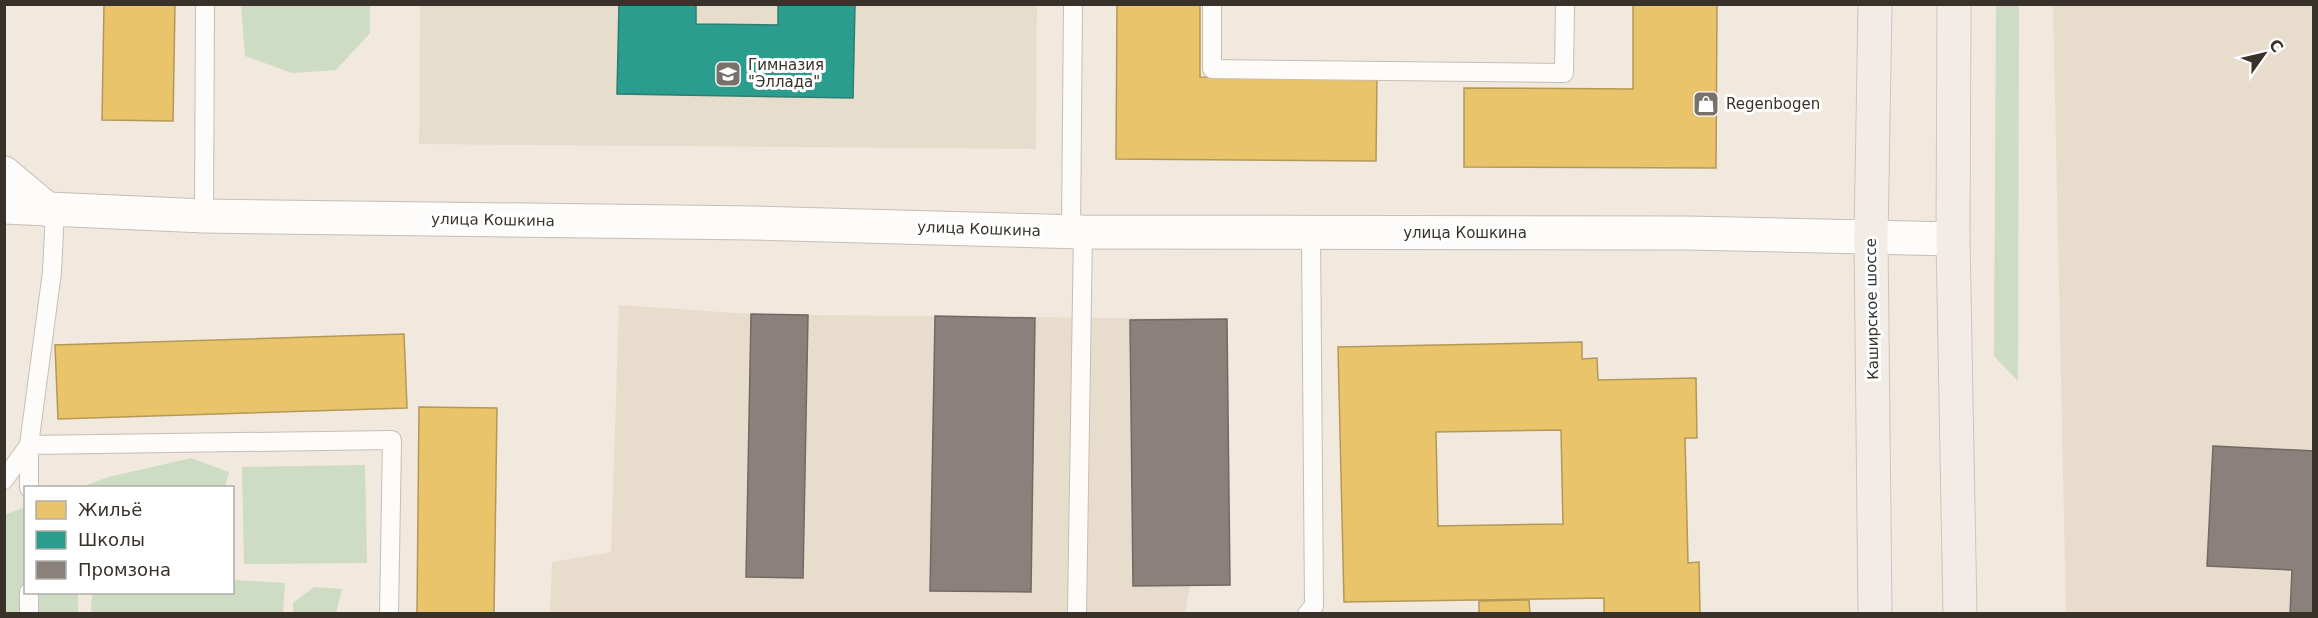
<svg xmlns="http://www.w3.org/2000/svg" width="2318" height="618" font-family="'DejaVu Sans',sans-serif">
  <style>
    .industrial { fill: #e8dccd }
    .education { fill: #e7ddcd }
    .green { fill: #cedcc4 }
    .homes { fill: #e9c46a; stroke: #b49857; stroke-width: 1.5; fill-rule: evenodd }
    .schools { fill: #2a9d8f; stroke: #2e7d71; stroke-width: 1.5 }
    .industry { fill: #8a817c; stroke: #716964; stroke-width: 1.5 }
    .lines { fill: none; stroke-linecap: round; stroke-linejoin: round }
    .service-casing { stroke: #c6beb6; stroke-width: 20 }
    .secondary-casing { stroke: #c6beb6; stroke-width: 35 }
    .primary-casing { stroke: #cbc6c1; stroke-width: 35 }
    .service { stroke: #fdfcfa; stroke-width: 18 }
    .secondary { stroke: #fdfcfa; stroke-width: 33 }
    .primary { stroke: #f3ece6; stroke-width: 33 }
    .labels { text-anchor: middle; dominant-baseline: central; stroke-width: 6; stroke-linejoin: round; paint-order: stroke }
    .poi-label { font-size: 15px; fill: #38322b; stroke: #fff; text-anchor: start }
    .street-label { font-size: 15px; fill: #38322b; stroke: #fff }
  </style>
  <rect width="100%" height="100%" fill="#f1e8de"/>
  <!-- industrial -->
  <path class="industrial" d="M2053 5H2313V613H2066Z
    M619 305 751 314 808 315 1227 319 1230 585 1190 586 1185 613 550 614 552 562 611 552Z"/>
  <!-- education -->
  <path class="education" d="M420 5H1037L1036 149 419 144Z"/>
  <!-- green -->
  <path class="green" d="M241 5H370V33L336 70 292 73 245 56Z
    M1996 5H2019L2018 381 1994 356Z
    M191 458 229 472 225 487H81L109 477Z
    M365 465 367 563 244 564 242 467Z
    M25 507 26 592 78 593V613H5L4 515Z
    M233 580 285 583 283 613H91L92 593 232 592Z
    M314 587 342 589 336 613H293V603Z"/>
  <!-- homes -->
  <path class="homes" d="M104 4H175L173 121 102 120Z
    M1117 4H1200V77L1377 78 1376 161 1116 159Z
    M1633 4H1717L1716 168 1464 167V88L1633 89Z
    M404 334 407 408 58 419 55 345Z
    M1582 342V359L1597 358 1598 380 1696 378 1697 438H1685L1688 563 1699 562 1700 614H1604V598L1344 602 1338 347ZM1561 430 1563 524 1438 526 1436 432Z
    M419 407 497 408 494 614H417Z
    M1529 600 1530 614H1479V601Z"/>
  <!-- schools -->
  <path class="schools" d="M619 4H696V24L778 25V4H855L853 98 617 94Z"/>
  <!-- industry -->
  <path class="industry" d="M751 314 808 315 803 578 746 577Z
    M935 316 1035 318 1031 592 930 591Z
    M1227 319 1230 585 1133 586 1130 320Z
    M2213 446 2314 451V614H2290L2292 570 2207 566Z"/>
  <g class="lines">
    <!-- service casing -->
    <g class="service-casing">
      <path id="service" d="M1212 4V69L1564 73 1565 4
        M204 216 205 4
        M1071 232 1073 4
        M4 480 29 445 392 440 389 614
        M29 488V445L52 272 55 210
        M29 614V592
        M1077 614 1083 232
        M1307 614 1314 606 1311 234"/>
    </g>
    <!-- secondary casing -->
    <g class="secondary-casing">
      <path id="secondary" d="M4 173 48 210
        M4 207 204 216 753 223 1083 232 1687 233 1953 239"/>
    </g>
    <!-- primary casing -->
    <g class="primary-casing">
      <path id="primary" d="M1954 4 1953 239 1960 614
        M1875 614 1871 238 1875 4"/>
    </g>
    <!-- service -->
    <use href="#service" class="service"/>
    <!-- secondary -->
    <use href="#secondary" class="secondary"/>
    <!-- primary -->
    <use href="#primary" class="primary"/>
  </g>
  <!-- icons -->
  <defs>
    <g id="school-square" transform="scale(1.35)"><rect x="-9" y="-9" width="18" height="18" rx="4" fill="#79726a" stroke="#fff"/><path d="M0-5L7-2L0 1L-7-2ZM-4 1L0 2.5L4 1V4Q0 6-4 4Z" fill="#fff"/></g>
    <g id="shop-square" transform="scale(1.35)"><rect x="-9" y="-9" width="18" height="18" rx="4" fill="#79726a" stroke="#fff"/><path d="M-5-2.5h2.3a2.7 3.5 0 0 1 5.4 0H5L5.5 6h-11ZM-1.5-2.5h3a1.5 2.3 0 0 0-3 0Z" fill="#fff"/></g>
  </defs>
  <g fill-rule="evenodd">
    <use href="#school-square" x="728" y="74"/>
    <use href="#shop-square" x="1706" y="104"/>
  </g>
  <g class="labels">
    <!-- poi labels -->
    <g class="poi-label">
      <text x="748" y="65">Гимназия<tspan x="748" dy="17">"Эллада"</tspan></text>
      <text x="1726" y="104">Regenbogen</text>
    </g>
    <!-- street labels -->
    <g class="street-label">
      <text transform="translate(493 220) rotate(1)">улица Кошкина</text>
      <text transform="translate(979 229) rotate(2)">улица Кошкина</text>
      <text x="1465" y="233">улица Кошкина</text>
      <text transform="translate(1872 309) rotate(-91)">Каширское шоссе</text>
    </g>
  </g>
  <!-- border -->
  <rect width="2318" height="618" fill="none" stroke="#38322b" stroke-width="12"/>
  <!-- legend -->
  <rect x="24" y="486" width="210" height="108" fill="#ffffff" stroke="#afadaa" stroke-width="1.5"/>
  <rect x="36" y="501" width="30" height="18" fill="#e9c46a" stroke="#afadaa" stroke-width="1.5"/>
  <text x="78" y="516" font-size="18" fill="#38322b">Жильё</text>
  <rect x="36" y="531" width="30" height="18" fill="#2a9d8f" stroke="#afadaa" stroke-width="1.5"/>
  <text x="78" y="546" font-size="18" fill="#38322b">Школы</text>
  <rect x="36" y="561" width="30" height="18" fill="#8a817c" stroke="#afadaa" stroke-width="1.5"/>
  <text x="78" y="576" font-size="18" fill="#38322b">Промзона</text>
  <!-- north arrow -->
  <g transform="translate(2264 54) rotate(56)" stroke="#ffffff" stroke-width="4.5" paint-order="stroke">
  <path d="M0-4.5L10 22L0 15L-10 22Z" fill="#38322b"/>
  <text y="-9" font-size="16" font-weight="bold" text-anchor="middle" fill="#38322b">С</text>
  </g>
</svg>
